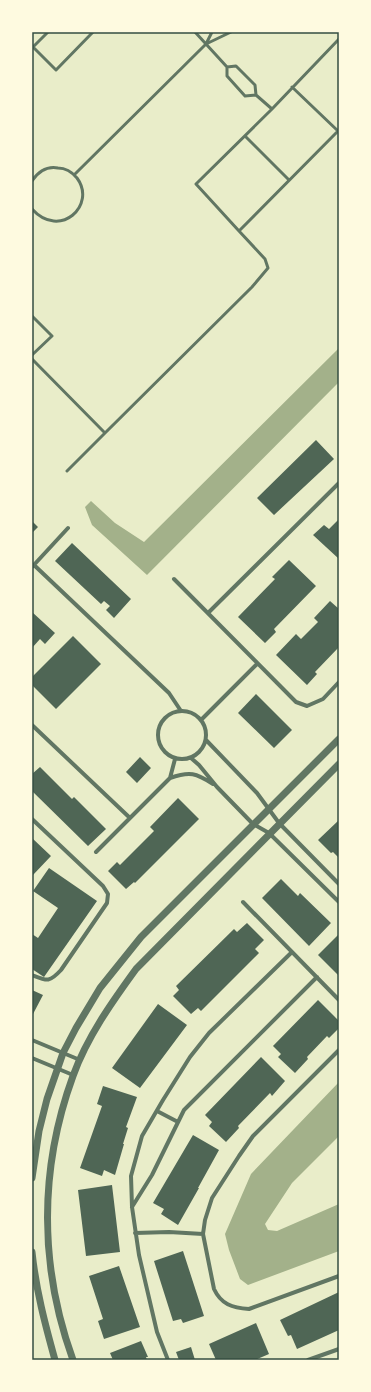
<svg xmlns="http://www.w3.org/2000/svg" width="371" height="1392" font-family="'PT Serif',serif">
  <style>
    .water { fill: #a3b18a }
    .building { fill: #4f6655 }
    .lines { fill: none; stroke-linecap: round; stroke-linejoin: round }
    .service { stroke: #617663; stroke-width: 3 }
    .minor { stroke: #617663; stroke-width: 4 }
    .tertiary { stroke: #617663; stroke-width: 7 }
    .neatline { fill: none; stroke: #344e41; stroke-width: 1.5 }
  </style>
  <rect width="100%" height="100%" fill="#e9edc9"/>
  <!-- water -->
  <path class="water" d="M339 348V382L147 575 92 525 85 507 91 501 115 523 144 542Z
    M339 1082V1136L292 1183 265 1224 268 1230 277 1231 339 1204V1251L248 1285 240 1279 229 1250 225 1234 251 1174Z"/>
  <!-- building -->
  <path class="building" d="M316 440 334 459 274 515 257 498Z
    M339 519V559L313 535 324 525 329 529Z
    M32 521 38 527 32 533Z
    M72 543 131 599 114 618 106 610 110 606 104 601 101 604 55 561Z
    M289 560 316 586 274 629 276 632 265 643 238 617 275 579 272 577Z
    M330 601 339 609V647L315 672 317 674 307 685 276 655 296 634 301 639 318 622 314 618Z
    M32 612 55 633 45 644 40 639 32 648Z
    M73 636 101 664 56 709 32 685V677Z
    M256 694 292 730 274 748 238 713Z
    M140 757 151 768 137 783 126 772Z
    M40 767 72 799 74 797 106 829 88 846 32 791V774Z
    M178 798 199 819 135 883 134 882 126 889 108 871 117 862 120 865 154 831 150 827Z
    M339 820V858L333 852 331 853 318 840Z
    M32 838 51 856 33 875 32 874Z
    M49 868 97 901 44 977 32 969V934L38 938 58 908 33 891Z
    M281 879 298 896 300 893 331 923 309 946 262 898Z
    M247 923 264 940 255 949 259 953 201 1011 198 1008 191 1014 173 996 179 990 176 986 234 929 237 932Z
    M339 934V976L318 955Z
    M32 990 43 995 32 1016Z
    M318 1000 339 1021V1028L329 1038 327 1036 307 1057 308 1059 295 1073 278 1057 281 1054 273 1046Z
    M158 1004 187 1025 140 1088 112 1068Z
    M261 1057 285 1081 272 1096 270 1093 238 1126 239 1128 226 1142 209 1126 212 1122 205 1115Z
    M103 1086 137 1097 126 1127 128 1128 123 1144H124L115 1175 104 1170 102 1176 80 1168 102 1106 97 1104Z
    M193 1135 219 1150 198 1188H199L178 1225 161 1214 164 1209 153 1203Z
    M112 1185 120 1252 86 1256 78 1190Z
    M183 1251 204 1316 183 1323 181 1319 173 1321 154 1261Z
    M119 1266 140 1327 104 1339 98 1321 103 1319 89 1276Z
    M339 1292V1330L297 1349 291 1335 288 1336 280 1320Z
    M256 1323 269 1354 255 1360H216L209 1344Z
    M141 1341 148 1357H146L147 1360H113L110 1353Z
    M191 1347 195 1360H179L176 1352Z"/>
  <g class="lines">
    <!-- service -->
    <path class="service" d="M195 32 227 67V76L245 96 256 95 255 85 236 66 227 67
      M339 39 272 109 196 184 239 231 339 130
      M206 44 231 32
      M32 46 56 70 93 32
      M33 47 48 32
      M292 87 338 131
      M256 95 272 109
      M245 136 289 180
      M74 175 206 44 212 32
      M32 181C38 172 47 166 58 168 66 168 72 172 77 178 97 205 60 240 32 209
      M32 316 52 336 32 355
      M32 359 105 433 67 471
      M105 433 252 287 268 268 265 259 239 231"/>
    <!-- minor -->
    <path class="minor" d="M34 565 169 693 181 711
      M32 567 68 528
      M174 579 296 702 307 706 323 699 339 682
      M208 613 339 483
      M158 735a24 24 0 1 1 48 0a24 24 0 1 1-48 0Z
      M201 720 257 664
      M32 725 130 818
      M206 740 257 793 279 823 339 884
      M191 758 199 765 217 787 253 824 269 833 339 902
      M170 778 175 759
      M32 819 103 886 108 894 107 903 61 970C49 983 47 981 32 975
      M96 852 170 778C190 771 196 773 213 784
      M243 902 339 1000
      M32 1040 80 1060
      M339 1050 253 1136 239 1156 212 1198 205 1220 203 1234 214 1289C221 1304 232 1308 249 1309L339 1276
      M32 1058 73 1075
      M157 1111 178 1122
      M132 1207 152 1175 184 1110 317 977
      M135 1233 169 1232 203 1234
      M168 1360 157 1332 139 1255 132 1207 131 1176 142 1136 163 1100 190 1057 209 1033 292 952
      M308 1360 339 1349"/>
    <!-- tertiary -->
    <path class="tertiary" d="M32 1178 39 1131 47 1099 63 1053 76 1028 100 988 141 937 339 739
      M32 1252C36 1290 45 1324 55 1360
      M73 1360C39 1266 39 1169 73 1076 87 1037 112 1002 136 969L339 764"/>
  </g>
  <!-- border -->
  <rect width="371" height="1392" fill="none" stroke="#fefae0" stroke-width="66"/>
  <rect x="33" y="33" width="305" height="1326" class="neatline"/>
</svg>
